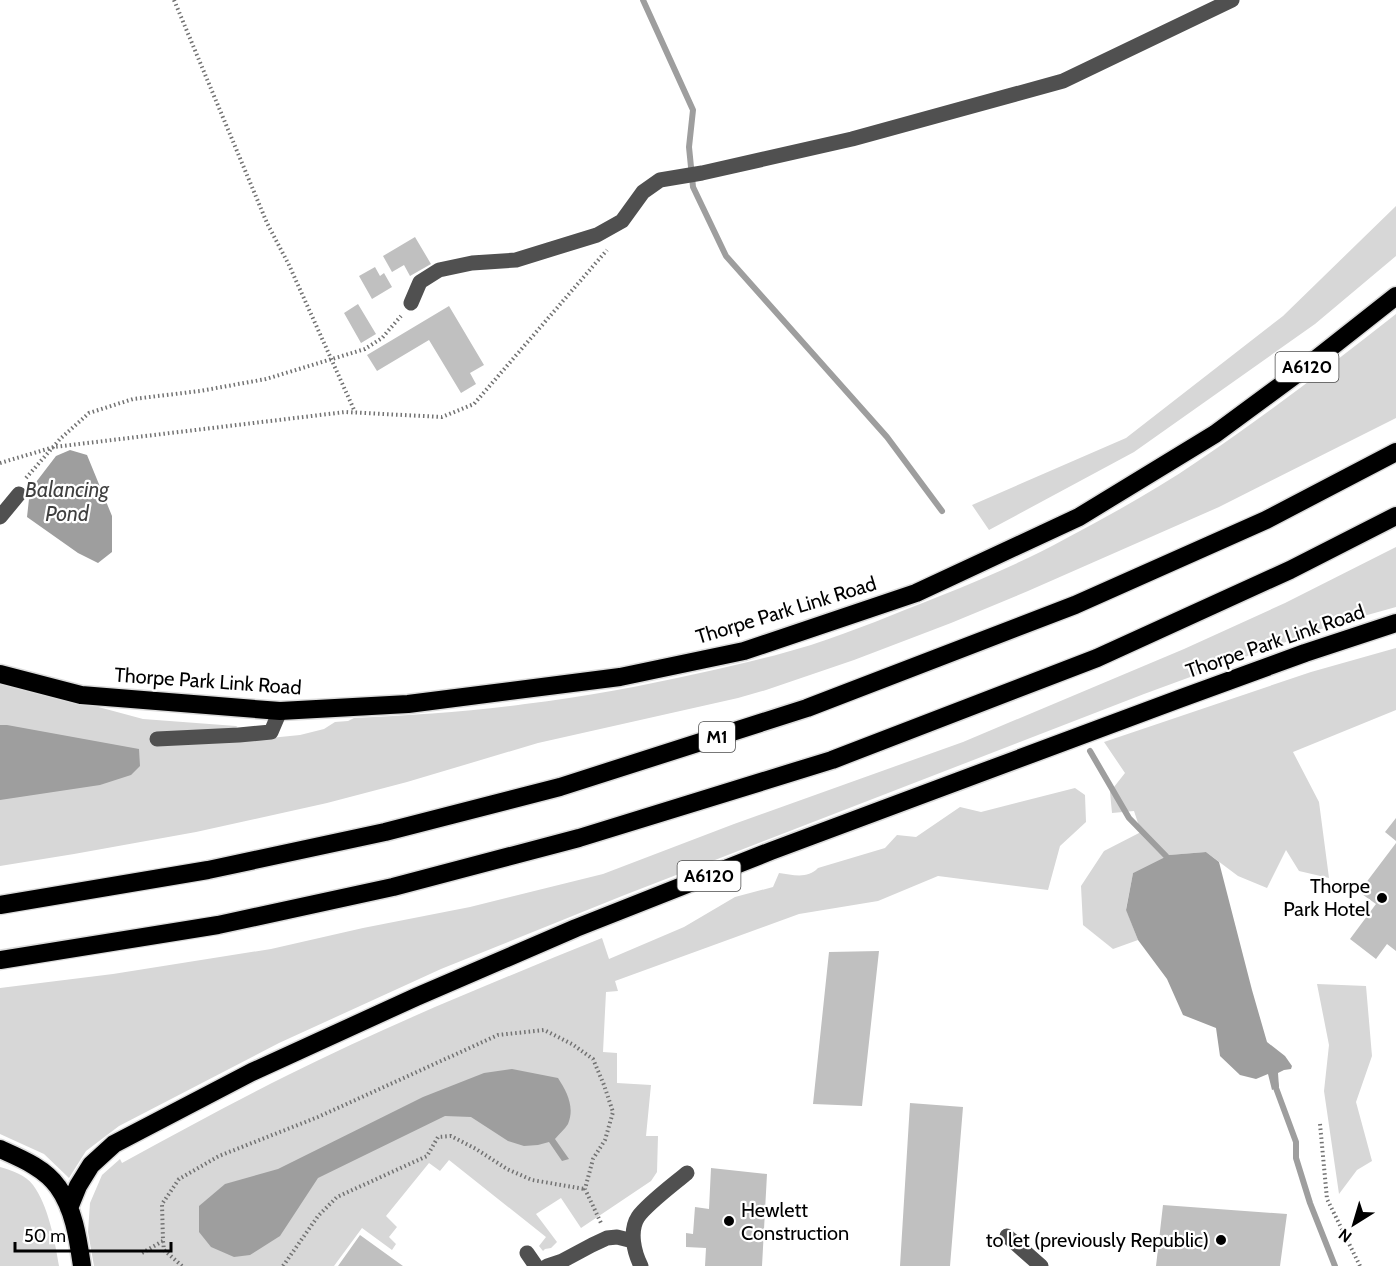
<svg xmlns="http://www.w3.org/2000/svg" width="1396" height="1266" font-family="Cabin,sans-serif">
  <style>
    .green { fill: #d7d7d7 }
    .water { fill: #9e9e9e }
    .lines { fill: none; stroke-linecap: round; stroke-linejoin: round }
    .stream { stroke: #9e9e9e; stroke-width: 6 }
    .building { fill: #c0c0c0 }
    .highway-casing { stroke: #dbdbdb; stroke-width: 21 }
    .path { stroke: #727272; stroke-width: 4; stroke-dasharray: 1.5 3; stroke-linecap: butt }
    .minor { stroke: #505050; stroke-width: 15 }
    .highway { stroke: #000; stroke-width: 18 }
    .poi-dot { fill: #000; stroke: #fff; stroke-width: 2 }
    .labels { text-anchor: middle; dominant-baseline: central; stroke-width: 4.5; stroke-linejoin: round; paint-order: stroke }
    .shield { fill: #fff; stroke: #4c4c4c; stroke-width: 1.5 }
    .shield-label { font-size: 18px; font-weight: bold; fill: #000 }
    .street-label { font-size: 20px; fill: #000; stroke: #fff }
    .poi-label { font-size: 20px; fill: #000; stroke: #fff; text-anchor: end }
    .water-label { font-size: 21px; font-style: italic; fill: #3f3f3f; stroke: #fff }
  </style>
  <rect width="100%" height="100%" fill="#fff"/>
  <!-- green -->
  <path class="green" d="M1396 206V256L1315 324 1134 452 989 530 972 505 1126 438 1283 316Z
    M1396 314V418L1219 507 1028 591 951 623 854 660 766 690 738 698 538 743 407 782 327 803 196 832 74 854 0 866V684L91 705 143 719 236 726 260 739 300 735 324 729 335 722 348 721 354 718C411 715 468 712 525 704 584 697 642 686 700 673 737 665 775 656 811 645 854 631 897 613 940 596 982 579 1025 561 1065 539 1110 515 1156 490 1198 461 1266 415 1331 365 1396 314Z
    M1396 547V607L1335 624 1144 694 622 896 441 969 279 1043 119 1126 86 1151 69 1178 44 1154 0 1134V988L113 974 271 949 363 928 470 907 603 874 734 824 963 742 1184 649 1285 603Z
    M1396 648V710L1293 752 1319 802 1329 878 1299 871 1286 850 1267 888 1238 876 1206 852 1169 855 1133 873 1126 909 1138 940 1113 949 1083 925 1081 886 1104 851 1141 832 1134 811 1112 813 1110 792 1125 773 1104 742 1311 672Z
    M1075 788 1085 795 1086 822 1060 846 1048 890 938 876 878 901 799 914 615 981 618 991 606 992 603 1052 617 1053V1083L651 1085 646 1136H658L657 1172 651 1181 581 1228 561 1198 536 1214 557 1242 551 1248 545 1249 543 1251 539 1246 546 1237 449 1160 440 1171 429 1163 386 1216 397 1227 389 1237 396 1244 392 1250 362 1228 334 1266H94L88 1232 90 1203 102 1175 120 1159 122 1163C177 1133 232 1103 288 1075 390 1024 496 981 602 938L609 959 684 927 735 897 773 887 779 873C793 875 808 879 818 868L885 848 897 835 916 837 960 807 981 812Z
    M1317 984 1366 986 1372 1056 1356 1102 1372 1161 1357 1170 1339 1194 1324 1091 1329 1045Z
    M0 1167C11 1170 26 1175 33 1185 48 1205 55 1241 59 1266H0Z"/>
  <!-- water -->
  <path class="water" d="M70 450 87 455 112 516V552L98 563 78 553 27 517 30 490 56 456Z
    M0 725H7L139 749 140 766 131 775 100 785 0 800Z
    M1206 852 1219 862 1252 990 1267 1042 1285 1056 1292 1066 1291 1069 1284 1070 1278 1073 1279 1087 1272 1090 1268 1074 1256 1079 1240 1075 1220 1056 1216 1028 1183 1015 1167 979 1138 940 1126 910 1133 873 1169 855Z
    M512 1069 558 1078C567 1092 575 1107 568 1124 565 1129 559 1134 555 1139L569 1159 562 1161 549 1142 538 1145 524 1146 508 1141 471 1117 445 1116 318 1178 280 1236 250 1255 234 1257 211 1247 199 1232V1206L225 1184 278 1169 423 1097 484 1073Z"/>
  <g class="lines">
    <!-- stream -->
    <path class="stream" d="M643 0 693 110 689 147 693 187 726 256 887 437 942 511
      M1090 751 1129 818 1166 856
      M1275 1082 1276 1088 1296 1142V1158L1310 1203 1335 1266"/>
  </g>
  <!-- building -->
  <path class="building" d="M415 237 431 264 410 276 404 265 392 272 383 256Z
    M375 267 380 276 384 273 392 287 372 299 359 276Z
    M358 304 376 334 361 343 344 313Z
    M449 306 484 365 470 373 476 384 461 393 429 340 377 371 367 355Z
    M1396 818V841L1385 832Z
    M1396 843V951L1387 944 1376 959 1350 939 1376 904 1359 892Z
    M879 951 862 1106 813 1104 829 952Z
    M910 1103 963 1107 950 1266H900Z
    M711 1168 767 1174 762 1266H705L706 1248 686 1247V1233L693 1234 695 1207 709 1209Z
    M1163 1205 1287 1214 1280 1266H1156Z
    M360 1235 403 1266H338Z"/>
  <g class="lines">
    <!-- highway casing -->
    <g class="highway-casing">
      <path id="highway" d="M0 674 81 695 280 711 408 704 620 677 744 651 916 593 1079 517 1215 434 1306 367 1396 296
        M0 905 208 870 385 832 560 787 807 708 1075 605 1266 520 1396 452
        M0 960 218 925 393 887 579 838 832 760 1097 658 1290 570 1396 516
        M0 1149C20 1158 45 1168 58 1187 74 1209 78 1239 82 1266
        M69 1208 78 1186 91 1165 114 1144 252 1072 416 997 576 928 771 851 1179 699 1305 653 1396 623"/>
    </g>
    <!-- path -->
    <path class="path" d="M174 0 267 223 289 265 355 412
      M0 463 54 447 345 412 442 417 474 404 607 250
      M26 478 60 439 89 413 133 399 200 391 266 379 365 349 382 338 401 316
      M1320 1124 1327 1199 1360 1266
      M142 1253 163 1241
      M182 1266 164 1250 163 1241 162 1204 179 1179 219 1156 318 1117 498 1035 544 1030 572 1044 593 1059 604 1085 613 1112 605 1140 593 1159 585 1189 601 1223
      M283 1266 318 1216 337 1197 427 1156 438 1137 451 1136 476 1149 507 1169 532 1180 585 1189"/>
    <!-- minor -->
    <path class="minor" d="M411 303 420 282 439 270 472 263 516 260 597 235 622 221 643 192 660 180 702 173 852 139 1063 81 1232 0
      M0 517 19 494
      M157 739 239 735 271 732 280 711
      M1007 1236 1041 1266
      M527 1253 536 1266
      M547 1266 562 1261 592 1245 607 1238 617 1237 633 1241
      M641 1266C634 1252 629 1231 638 1217 647 1204 674 1184 687 1173"/>
    <!-- highway -->
    <use href="#highway" class="highway"/>
  </g>
  <!-- markers -->
  <g class="poi-dot">
    <circle cx="1382" cy="898" r="6"/>
    <circle cx="729" cy="1221" r="6"/>
    <circle cx="1221" cy="1240" r="6"/>
  </g>
  <g class="labels">
    <!-- shield labels -->
    <g class="shield">
      <rect x="1275.5" y="352" width="63" height="30" rx="4.5"/>
      <rect x="699" y="722" width="36" height="30" rx="4.5"/>
      <rect x="677.5" y="861" width="63" height="30" rx="4.5"/>
    </g>
    <g class="shield-label">
      <text x="1307" y="367">A6120</text>
      <text x="717" y="737">M1</text>
      <text x="709" y="876">A6120</text>
    </g>
    <!-- street labels -->
    <g class="street-label">
      <text transform="translate(786 610) rotate(-17)">Thorpe Park Link Road</text>
      <text transform="translate(1275 641) rotate(-19)">Thorpe Park Link Road</text>
      <text transform="translate(208 681) rotate(4)">Thorpe Park Link Road</text>
    </g>
    <!-- poi labels -->
    <g class="poi-label">
      <text x="1370" y="886">Thorpe<tspan x="1370" dy="23">Park Hotel</tspan></text>
      <text x="741" y="1210" text-anchor="start">Hewlett<tspan x="741" dy="23">Construction</tspan></text>
      <text x="1209" y="1240">to let (previously Republic)</text>
    </g>
    <!-- water labels -->
    <g class="water-label">
      <text x="67" y="489">Balancing<tspan x="67" dy="24">Pond</tspan></text>
    </g>
  </g>
  <!-- north arrow -->
  <g transform="translate(1354 1224) rotate(217)" stroke="#ffffff" stroke-width="4.5" paint-order="stroke">
  <path d="M0-4.5L10 22L0 15L-10 22Z" fill="#000000"/>
  <text y="-9" font-size="16" font-weight="bold" text-anchor="middle" fill="#000000">N</text>
  </g>
  <!-- scale -->
  <path d="M15 1242v9h156v-9" fill="none" stroke="#000000" stroke-width="3"/>
  <text x="24" y="1242" font-size="18" fill="#000000" stroke="#ffffff" stroke-width="4.5" paint-order="stroke">50 m</text>
</svg>
